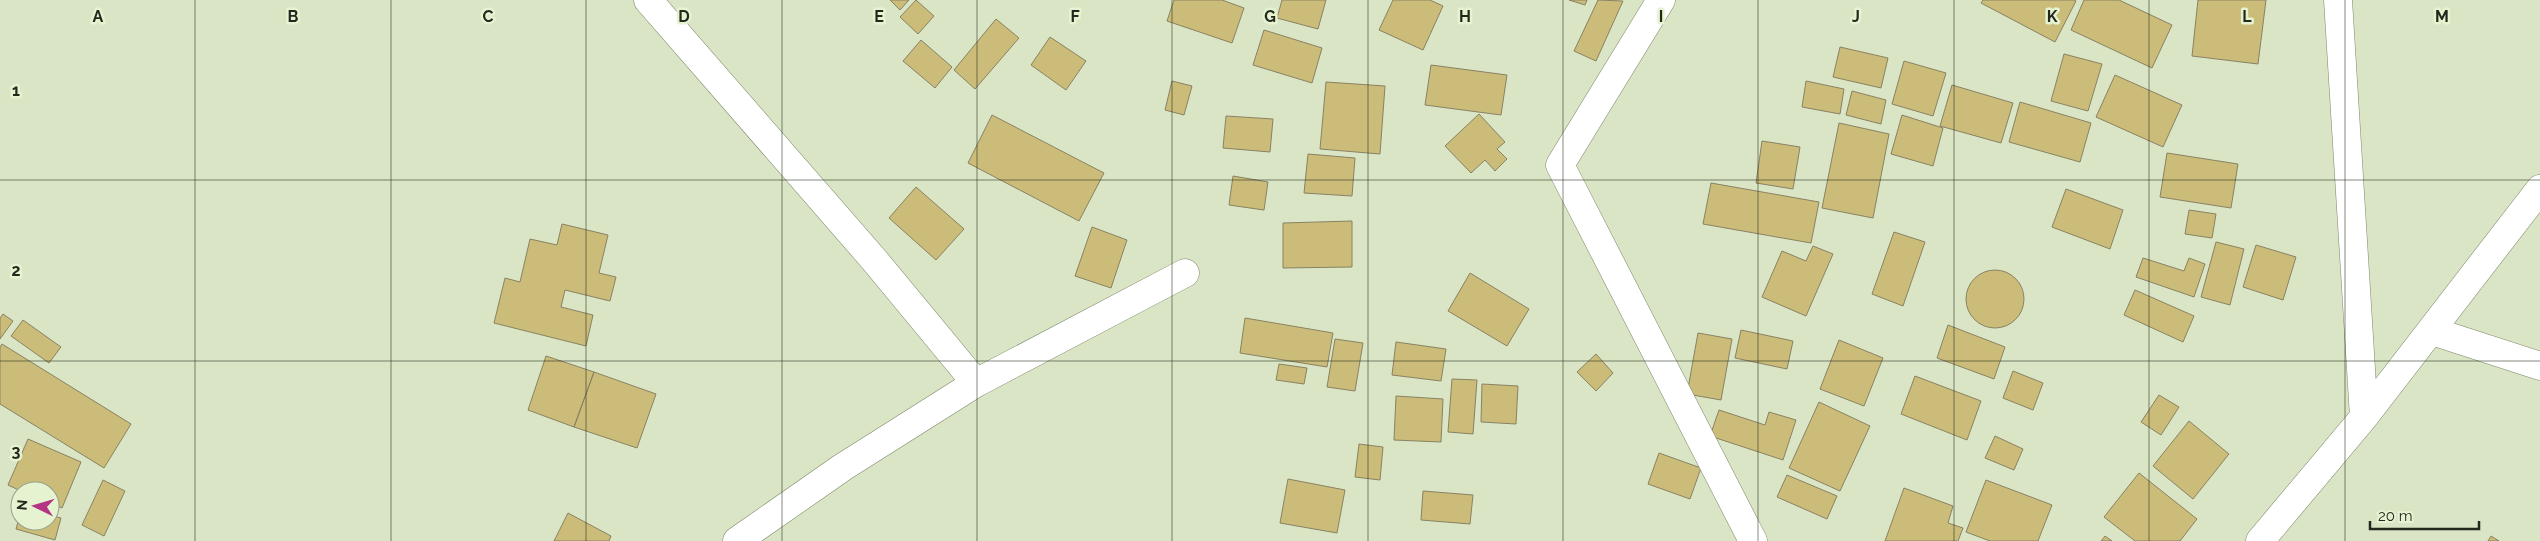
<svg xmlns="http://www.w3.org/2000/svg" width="2540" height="541" font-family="Raleway,sans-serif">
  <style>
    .building { fill: #cbbc79; stroke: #898263 }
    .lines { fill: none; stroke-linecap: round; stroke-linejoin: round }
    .minor-casing { stroke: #7c876a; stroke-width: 29 }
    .minor { stroke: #fff; stroke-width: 28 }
    .grid { fill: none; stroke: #23281c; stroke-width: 1; stroke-opacity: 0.55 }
    .grid-label { font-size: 16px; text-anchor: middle; font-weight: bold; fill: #23281c; stroke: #e6f3d1; stroke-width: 5; stroke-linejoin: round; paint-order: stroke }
  </style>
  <rect width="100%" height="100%" fill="#d9e5c5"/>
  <!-- building -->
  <path class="building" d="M890 0H909L900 10Z
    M916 0 934 16 918 34 900 17Z
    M1174 0H1222L1244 8 1232 43 1167 21Z
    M1282 0H1326L1318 29 1277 18Z
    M1393 0H1430L1443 6 1423 50 1379 30Z
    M1569 0H1587L1585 5Z
    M1598 0 1623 1 1596 61 1574 51Z
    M1983 0H2074L2076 1 2055 42 1981 3Z
    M2084 0H2119L2172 25 2152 68 2071 30Z
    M2198 0H2266L2258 64 2192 56Z
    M996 19 1019 38 975 89 954 70Z
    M1264 30 1322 48 1312 83 1253 65Z
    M1050 37 1086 61 1066 90 1031 65Z
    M921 40 952 67 935 88 903 61Z
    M1840 47 1888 58 1881 88 1833 77Z
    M2064 54 2102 64 2088 111 2051 101Z
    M1904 61 1946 73 1933 116 1892 104Z
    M1431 65 1507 75 1501 115 1425 105Z
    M2115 75 2182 105 2163 147 2096 117Z
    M1172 81 1192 86 1184 115 1165 110Z
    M1806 81 1844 89 1840 114 1802 107Z
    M1326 82 1385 86 1380 154 1320 149Z
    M1952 85 2013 103 2001 143 1940 126Z
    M1852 91 1886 100 1881 124 1846 115Z
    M2020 102 2091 123 2080 162 2009 142Z
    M1479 114 1505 142 1497 149 1507 159 1495 171 1485 160 1471 173 1445 146Z
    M992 115 1104 173 1079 221 968 163Z
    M1902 115 1943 128 1933 166 1891 154Z
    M1226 116 1273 119 1270 152 1223 148Z
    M1839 123 1889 134 1873 218 1822 208Z
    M1762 141 1800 147 1793 189 1756 183Z
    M2167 153 2238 164 2231 208 2160 197Z
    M1308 154 1355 158 1352 196 1304 193Z
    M1233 176 1268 182 1264 210 1229 205Z
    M1711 183 1819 202 1811 243 1703 224Z
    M916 187 964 229 936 260 889 218Z
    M2066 189 2123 210 2110 249 2052 227Z
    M2189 210 2216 214 2212 238 2185 234Z
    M1352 221V267L1283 268V223Z
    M562 224 608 235 599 273 616 277 610 301 565 290 561 307 593 315 586 346 494 323 505 278 520 282 530 239 557 245Z
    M1092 227 1127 240 1111 288 1075 276Z
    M1894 232 1925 242 1903 306 1872 294Z
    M2216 242 2244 249 2230 305 2201 297Z
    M2256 245 2296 257 2283 300 2243 287Z
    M1813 246 1833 254 1806 316 1762 297 1782 251 1806 261Z
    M2143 258 2184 271 2189 258 2205 264 2194 297 2136 277Z
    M1966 299a29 29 0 1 1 58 0a29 29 0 1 1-58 0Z
    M1470 273 1529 309 1507 346 1448 311Z
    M2135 290 2194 316 2183 342 2124 315Z
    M3 314 13 321 0 339V318Z
    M1245 318 1333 333 1327 367 1240 353Z
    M23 320 61 347 49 363 11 336Z
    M1948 325 2005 347 1994 379 1937 358Z
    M1741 330 1793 341 1787 369 1735 358Z
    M1698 333 1732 339 1721 400 1687 394Z
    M1335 339 1363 343 1355 391 1327 387Z
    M1839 340 1883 358 1864 406 1820 389Z
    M1396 342 1446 349 1441 381 1392 375Z
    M2 344 131 424 104 468 0 404V347Z
    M1596 354 1613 373 1596 391 1577 372Z
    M546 356 594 372 574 427 528 410Z
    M1279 364 1307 368 1304 384 1276 380Z
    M2013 371 2043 383 2033 410 2003 398Z
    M594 372 656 394 637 448 574 427Z
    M1915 376 1981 401 1967 440 1901 414Z
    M1452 379 1477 380 1473 434 1448 432Z
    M1482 384 1518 386 1516 424 1481 422Z
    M2159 395 2179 407 2161 435 2141 422Z
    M1396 396 1443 399 1441 442 1394 440Z
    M1819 402 1870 426 1840 491 1789 468Z
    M1719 410 1765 425 1769 412 1796 420 1783 460 1710 436Z
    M2189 421 2229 454 2193 499 2153 466Z
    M1995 436 2023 449 2014 470 1985 458Z
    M28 439 81 462 62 508 50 503V491H21L8 485Z
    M1359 444 1383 447 1380 480 1355 477Z
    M1659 453 1701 468 1690 499 1648 484Z
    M2139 473 2197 519 2180 541H2135L2104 517Z
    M1787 475 1837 496 1827 519 1777 497Z
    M1288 479 1345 490 1337 533 1280 523Z
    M103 480 125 491 104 536 82 525Z
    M1986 480 2052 505 2038 541H1990L1966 532Z
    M1904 488 1953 506 1948 523 1963 528 1958 541H1885Z
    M1423 491 1473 495 1470 524 1421 520Z
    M568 513 611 536 609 541H554Z
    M20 515V521H50V515L61 518 55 540 16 529Z
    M2105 536 2112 541H2101Z
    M2491 536 2499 541H2488Z"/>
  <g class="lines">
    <!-- minor casing -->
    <g class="minor-casing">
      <path id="minor" d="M648 0 876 262 976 383
        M1661 0 1560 165 1753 541
        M2338 0 2364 417
        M2432 331 2540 366
        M737 541 843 467 976 383 1185 273
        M2260 541 2364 417 2540 189"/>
    </g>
    <!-- minor -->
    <use href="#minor" class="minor"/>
  </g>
  <!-- grid -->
  <path class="grid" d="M195 0V541M391 0V541M586 0V541M782 0V541M977 0V541M1172 0V541M1368 0V541M1563 0V541M1758 0V541M1954 0V541M2149 0V541M2345 0V541M0 180H2540M0 361H2540"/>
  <g class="grid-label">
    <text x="98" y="22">A</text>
    <text x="293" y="22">B</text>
    <text x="488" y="22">C</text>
    <text x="684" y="22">D</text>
    <text x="879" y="22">E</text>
    <text x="1075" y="22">F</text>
    <text x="1270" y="22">G</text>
    <text x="1465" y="22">H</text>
    <text x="1661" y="22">I</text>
    <text x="1856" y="22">J</text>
    <text x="2052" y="22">K</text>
    <text x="2247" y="22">L</text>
    <text x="2442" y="22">M</text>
    <text x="16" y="96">1</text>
    <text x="16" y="276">2</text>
    <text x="16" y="457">3</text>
  </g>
  <!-- north arrow -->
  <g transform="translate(35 506) rotate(275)"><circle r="24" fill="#e6f3d1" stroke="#98a289"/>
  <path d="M0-4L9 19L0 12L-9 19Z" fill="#b33583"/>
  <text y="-8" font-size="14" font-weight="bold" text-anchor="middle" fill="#23281c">N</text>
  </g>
  <!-- scale -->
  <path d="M2370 521v8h109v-8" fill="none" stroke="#23281c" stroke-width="2.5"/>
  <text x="2378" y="521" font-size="15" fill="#23281c" stroke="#e6f3d1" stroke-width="4" paint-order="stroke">20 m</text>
</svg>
